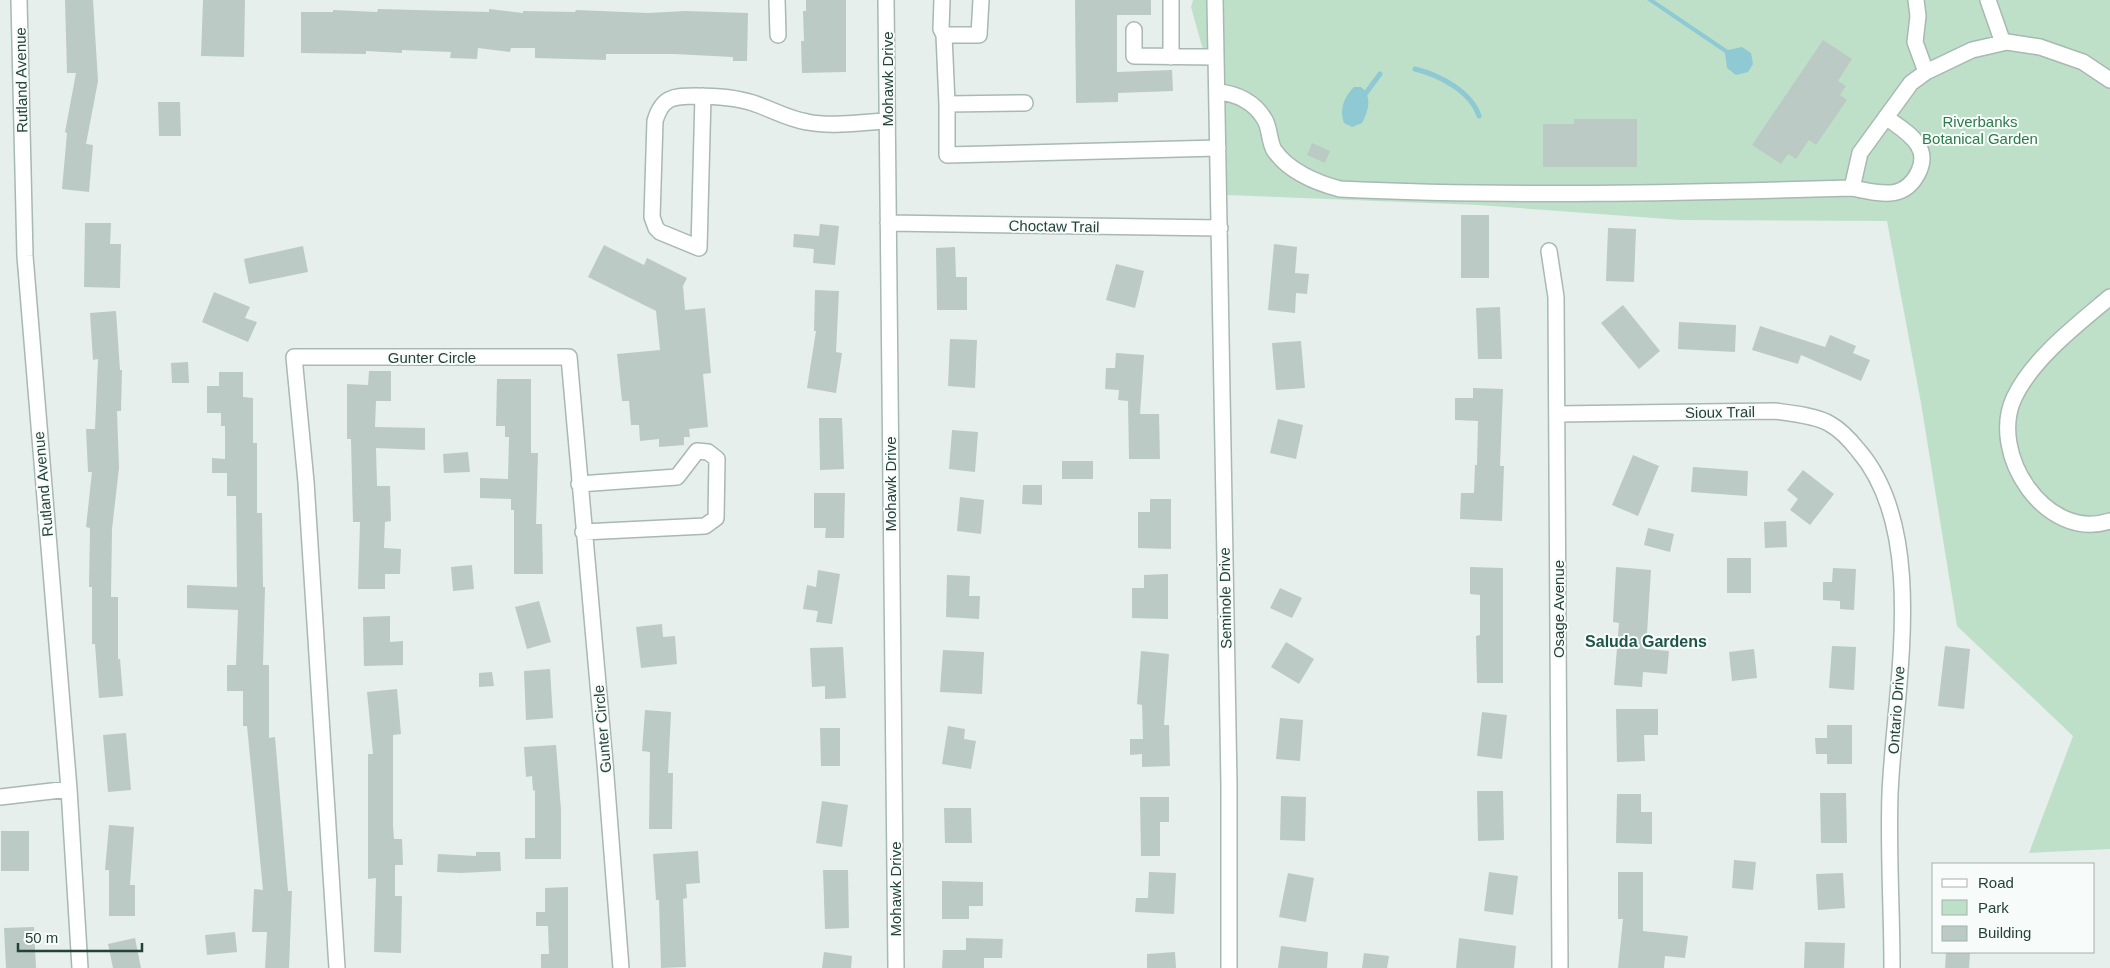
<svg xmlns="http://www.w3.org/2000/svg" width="2110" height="968" font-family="Arial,sans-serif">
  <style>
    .green { fill: #bfe0c8 }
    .water { fill: #8ec9d4 }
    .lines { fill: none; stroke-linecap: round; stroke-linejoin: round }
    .stream { stroke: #8ec9d4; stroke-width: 5 }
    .building { fill: #bbcac4 }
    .minor-casing { stroke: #a8b8b2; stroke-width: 18 }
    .minor { stroke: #fff; stroke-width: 15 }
    .labels { text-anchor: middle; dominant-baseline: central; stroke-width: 4; stroke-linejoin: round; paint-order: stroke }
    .street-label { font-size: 15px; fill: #24423a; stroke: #f7fbf9 }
    .park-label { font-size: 15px; fill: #2d7a4b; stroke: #f7fbf9 }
    .neighbourhood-label { font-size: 16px; font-weight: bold; fill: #1f5548; stroke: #f7fbf9 }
  </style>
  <rect width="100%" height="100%" fill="#e6efeb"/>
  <!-- green -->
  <path class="green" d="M1193 0H2110V849L2029 853 2073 736 1957 626 1921 403 1887 221 1681 220 1478 205 1227 195 1226 132 1191 7Z"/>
  <!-- water -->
  <path class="water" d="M1647 0H1654L1728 50 1742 47 1751 53 1753 64 1748 72 1736 75 1727 68 1725 53Z
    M1354 87H1361C1373 96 1368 112 1362 123L1352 127 1344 123C1339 110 1344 97 1354 87Z"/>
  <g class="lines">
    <!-- stream -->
    <path class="stream" d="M1415 69C1439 75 1471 91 1479 116
      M1366 93 1380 74"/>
  </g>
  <!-- building -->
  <path class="building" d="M65 0H93L98 81 86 144 93 145 89 192 62 189 67 133 65 132 76 73H67Z
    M203 0H245L244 57 201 56Z
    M806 0H846V72L802 73 801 41H804L803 11H806Z
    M1075 0H1151V15H1117V72L1172 70 1173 91 1118 93V102L1076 103Z
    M378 9 489 12V9L523 13V11L575 12 576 10 648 13 685 11 748 13 747 61H733V57L674 54H606V60L535 58V48H511L510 52 478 48 477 59 450 58 451 52 402 50V53L366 51V54L301 53V12H333V10L377 12Z
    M1823 40 1852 59 1838 81 1846 86 1840 95 1847 100 1816 145 1809 140 1796 159 1788 154 1781 164 1752 145Z
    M158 102H180L181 136H159Z
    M1574 119H1637V167H1543V124H1574Z
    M1312 143 1330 151 1325 163 1307 155Z
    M1461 215H1489V278H1461Z
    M85 223H111L110 244H121L120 288 84 287Z
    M820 224 839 226 835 265 813 263 814 249 793 247 794 234 819 236Z
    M1608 228 1636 229 1634 282 1606 281Z
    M1274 244 1297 247 1295 273 1309 274 1307 294 1296 293 1295 313 1268 310Z
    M604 245 644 265 647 258 687 278 683 286 685 310 705 308 711 373 703 374 708 427 689 429 690 437H684V445L659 447V439L640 441 639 425H631L629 401H622L617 354 660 350 656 311 588 277Z
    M303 246 308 272 249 284 244 259Z
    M955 247 956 277H967V310H937L936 248Z
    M1116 264 1144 271 1135 308 1106 300Z
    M815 290 839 291 836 352 842 353 836 393 807 388 816 331H814Z
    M214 292 250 307 245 318 257 322 248 342 202 322Z
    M1623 305 1660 351 1639 369 1601 323Z
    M1500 307 1502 359H1478L1476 308Z
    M116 311 120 370H122L121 411H117L119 468 112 529 111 597H118V659H120L123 696 99 698 95 644H92V587H89L90 528 86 527 92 472H88L86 429H95L98 359 93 360 90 313Z
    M1679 322 1736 325 1735 352 1678 349Z
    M1760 326 1825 347 1830 335 1856 346 1853 353 1870 360 1861 381 1801 355 1798 364 1752 350Z
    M950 339 977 340 975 388 948 386Z
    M1301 341 1305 388 1276 390 1272 343Z
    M1116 353 1144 355 1140 414H1159L1160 459H1129L1128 401 1118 400 1119 390 1105 389 1106 368H1115Z
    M188 362 189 383H172L171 363Z
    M369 371H391V401H376L375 427 425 428V450L376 448 377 486H390L391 521 385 522 384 548 401 549 400 574H385V589H358L360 522H353L351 439H347V384L368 385Z
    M219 372H243V397L253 398V443H257V513H262L263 587H265L263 665H269V738L275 737 288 891H292L289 968H265L267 932H252L254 889 263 890 247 726H243V691H227V665H236L238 610 187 608V585L237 587 236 496H227V473H212V458L225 459V426H221V413H207V386H219Z
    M497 379H531V453H538L536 524H542L543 574H514V510H511V499L480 498V478L508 479 509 437H505V426H496Z
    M1473 388 1503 389 1500 466H1504L1502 521 1460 519 1461 493H1474L1475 465H1477L1478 421 1455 420V398H1473Z
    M819 418H842L844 469 820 470Z
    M1278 419 1303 425 1296 459 1270 453Z
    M952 430 978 432 975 472 949 469Z
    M468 452 470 472 444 473 443 454Z
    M1633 455 1659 466 1638 516 1612 505Z
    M1062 461H1093V479H1062Z
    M1693 467 1748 471 1747 496 1691 492Z
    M1803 470 1834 494 1810 525 1790 510 1798 499 1787 490Z
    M1023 485H1042V505L1022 504Z
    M814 493H845L844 538H825L826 528H814Z
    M960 497 984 500 981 534 957 531Z
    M1150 499H1171V549L1138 548V512H1150Z
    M1786 521 1787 547 1765 548 1764 522Z
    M1648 528 1674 534 1670 552 1644 545Z
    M1727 558H1751V593H1727Z
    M472 565 474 589 453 591 451 567Z
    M1470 567 1503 568V683H1477L1476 636 1480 635V595L1470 594Z
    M1616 567 1651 570 1646 649 1669 651 1667 674 1643 672 1642 687 1614 685 1619 623 1613 622Z
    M1833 568 1856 569 1854 610 1840 609V601L1823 600V582H1832Z
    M818 570 840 574 832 624 816 622 818 611 803 609 807 585 816 587Z
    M1168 574V619L1132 618V588H1144V575Z
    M947 575 970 576 969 596H980L979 619 946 617Z
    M1280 588 1302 598 1292 618 1270 608Z
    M539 601 551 642 527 649 515 607Z
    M390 616V642L403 641V665L364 666 363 617Z
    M662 624 663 637 675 636 677 664 641 668 636 627Z
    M1286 642 1314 659 1299 684 1271 667Z
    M1832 646 1856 647 1854 690 1829 688Z
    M1945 646 1970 649 1964 709 1938 706Z
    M843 647 846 698 825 699V686L812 687 810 648Z
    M1754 649 1757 678 1732 681 1729 652Z
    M943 650 984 652 982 694 940 692Z
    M1141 651 1169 654 1164 725H1169L1170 766 1142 767V754L1130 755V739H1143L1142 705 1137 704Z
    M550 669 553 718 526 720 524 671Z
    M492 672 494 686 479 687V673Z
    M397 689 401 734 393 735V826L394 839H402L403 865H395V896H402L401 953 374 952 376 878 368 879V754H373L367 692Z
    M1616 709H1658V735H1644L1645 761 1617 762Z
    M645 710 671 712 668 773H673L672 829H649L650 752 642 751Z
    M1482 712 1507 715 1502 759 1477 756Z
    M1280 718 1303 720 1300 761 1276 759Z
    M1827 725H1852V764H1827V754H1816L1815 738H1827Z
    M948 726 965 729 964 739 976 741 971 769 942 764Z
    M820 728H840V766H821Z
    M126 733 131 790 108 792 103 735Z
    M556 745 561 810V859H525V838H535V790L533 791 532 776 526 777 524 747Z
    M1477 791H1503L1504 840 1478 841Z
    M1820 793H1846L1847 843H1821Z
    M1617 794H1641V812H1652V844L1616 843Z
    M1281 796 1306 797 1305 841 1280 840Z
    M1140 797H1169V822H1160V856H1141Z
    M822 801 848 805 842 847 816 843Z
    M944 808H971L972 843H945Z
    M109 825 134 827 130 885H135V916H109V870H105Z
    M1 831H29V871H1Z
    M698 851 700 883 686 884 687 898 683 899 686 967 661 968 659 900H656L653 854Z
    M476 852H500L501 871 461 873 437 872 438 854 476 856Z
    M1734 860 1756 862 1753 890 1732 888Z
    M823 870H848L849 928 825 929Z
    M1149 872 1176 873 1174 914 1135 912 1136 898H1148Z
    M1489 872 1518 876 1513 915 1484 911Z
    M1618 872H1643V931L1688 936 1685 958 1665 956 1664 968H1618L1623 919H1618Z
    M1288 873 1314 878 1306 922 1279 917Z
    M1843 873 1845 908 1818 910 1816 874Z
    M942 881 983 882V906H969V919H942Z
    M568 887V968H541V954H549L548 926H536V912H545V888Z
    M34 927 36 968H6L4 928Z
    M235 932 237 952 207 955 205 935Z
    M135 938 141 968H113L108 944Z
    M966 938 1003 939 1002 958H984V968H942L943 950H966Z
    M1459 938 1516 946 1514 968H1456Z
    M1805 942 1845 943 1844 968H1804Z
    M1281 946 1328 952 1327 968H1278Z
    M824 952 852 956 851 968H822Z
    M1175 952 1176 968H1147V954Z
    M1946 952 1970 953 1969 968H1945Z
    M1364 953 1389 956 1387 968H1362Z"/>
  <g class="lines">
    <!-- minor casing -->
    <g class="minor-casing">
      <path id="minor" d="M19 0 25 256 69 789 80 968
        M777 0 778 35
        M886 0 896 968
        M942 0 941 29 944 35
        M1171 0V57
        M1215 0 1229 785V968
        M1916 0 1918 16 1915 42 1926 72
        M1988 0 2003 43
        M1134 30V56L1216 57
        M1217 92C1236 93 1255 102 1265 120 1270 129 1269 141 1274 150 1288 171 1317 183 1340 189 1511 197 1682 193 1852 188L1860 153 1911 83 1926 72 1972 50 2007 42 2040 47 2083 62 2110 80
        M703 96 699 248 660 232 656 228 652 217 655 121C662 97 673 96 696 96 715 96 734 97 753 103 771 109 788 119 807 122 833 127 861 122 887 121
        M1025 103 947 104V155L1218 148
        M947 104 944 35H979L981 0
        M1852 188C1879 193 1905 202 1919 171 1923 162 1923 153 1918 145 1911 133 1896 125 1886 117
        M888 223 1220 228
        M1549 251 1556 297 1560 968
        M2110 297C2078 324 2032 359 2014 398 1988 454 2046 542 2110 521
        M1557 414 1775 411C1790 413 1818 416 1830 424 1841 430 1850 440 1858 450 1930 533 1894 692 1890 794 1888 852 1892 910 1892 968
        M579 484 677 477 697 451 708 452 717 459 716 518 705 526 583 532
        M0 797 69 789
        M337 968 306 482 294 357H569L605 763 621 968"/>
    </g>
    <!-- minor -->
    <use href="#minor" class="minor"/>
  </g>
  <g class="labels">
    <!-- street labels -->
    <g class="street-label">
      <text transform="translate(887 79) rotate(-90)">Mohawk Drive</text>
      <text transform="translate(21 80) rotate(-91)">Rutland Avenue</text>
      <text transform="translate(1054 226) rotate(1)">Choctaw Trail</text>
      <text x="432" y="357">Gunter Circle</text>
      <text transform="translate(1720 412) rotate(-1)">Sioux Trail</text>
      <text transform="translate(43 484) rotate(-95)">Rutland Avenue</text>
      <text transform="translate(890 484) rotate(-90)">Mohawk Drive</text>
      <text transform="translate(1225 598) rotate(-91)">Seminole Drive</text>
      <text transform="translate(1558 609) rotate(-90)">Osage Avenue</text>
      <text transform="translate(1896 710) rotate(-86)">Ontario Drive</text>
      <text transform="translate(602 729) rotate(-95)">Gunter Circle</text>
      <text transform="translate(895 889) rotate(-90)">Mohawk Drive</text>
    </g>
    <!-- park labels -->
    <g class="park-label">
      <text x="1980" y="121">Riverbanks<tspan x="1980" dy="17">Botanical Garden</tspan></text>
    </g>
    <!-- neighbourhood labels -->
    <g class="neighbourhood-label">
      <text x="1646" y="641">Saluda Gardens</text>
    </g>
  </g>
  <!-- legend -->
  <rect x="1932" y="863" width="162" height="90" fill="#f7fbf9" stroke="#a3b1ad"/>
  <rect x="1942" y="879" width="25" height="8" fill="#ffffff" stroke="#a3b1ad"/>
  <text x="1978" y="888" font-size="15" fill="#24423a">Road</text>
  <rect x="1942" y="900" width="25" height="15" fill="#bfe0c8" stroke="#a3b1ad"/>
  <text x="1978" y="913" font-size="15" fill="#24423a">Park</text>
  <rect x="1942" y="926" width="25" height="15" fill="#bbcac4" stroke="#a3b1ad"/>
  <text x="1978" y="938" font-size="15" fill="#24423a">Building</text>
  <!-- scale -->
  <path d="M18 943v8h124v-8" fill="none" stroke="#24423a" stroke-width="2.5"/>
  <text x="25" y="943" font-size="15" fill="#24423a" stroke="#f7fbf9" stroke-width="4" paint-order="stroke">50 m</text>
</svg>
